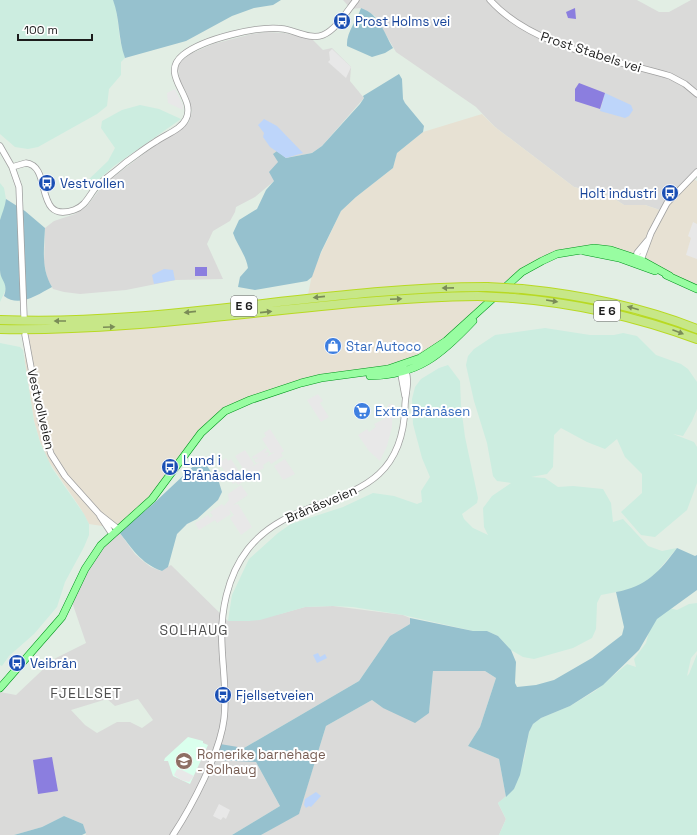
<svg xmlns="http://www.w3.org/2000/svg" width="697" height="835" font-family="'Space Grotesk',sans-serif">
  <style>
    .residential { fill: #dadad9; fill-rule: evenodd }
    .industrial { fill: #e7e1d3 }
    .education { fill: #daffed }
    .farmland { fill: #ccede0 }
    .forest { fill: #96c1ce }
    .park { fill: #bdd5fa }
    .pitch { fill: #8b7edf }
    .parking { fill: #e8e8e8 }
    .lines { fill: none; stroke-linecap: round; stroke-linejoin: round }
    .minor-casing { stroke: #a0a0a0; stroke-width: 7 }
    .major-casing { stroke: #00951d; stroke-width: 8 }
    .highway-casing { stroke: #b8d922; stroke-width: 10 }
    .minor { stroke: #fff; stroke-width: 5.5 }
    .major { stroke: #98fda1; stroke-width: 7 }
    .highway { stroke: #c7e788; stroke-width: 8 }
    .highway-bridge-casing { stroke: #b8d922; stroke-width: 10; stroke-linecap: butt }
    .highway-bridge { stroke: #c7e788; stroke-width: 8 }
    .oneway { fill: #7a8c57 }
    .labels { text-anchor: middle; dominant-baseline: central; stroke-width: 4; stroke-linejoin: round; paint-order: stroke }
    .shield { fill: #fff; stroke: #606060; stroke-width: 1 }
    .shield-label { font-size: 12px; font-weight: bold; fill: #1c1c1c }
    .transit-label { font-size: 13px; fill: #164399; stroke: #fff; text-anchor: start }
    .street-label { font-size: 13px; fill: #1c1c1c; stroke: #fff }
    .shop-label { font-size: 13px; fill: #366cbe; stroke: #fff; text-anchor: start }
    .education-label { font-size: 13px; fill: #785e54; stroke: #fff; text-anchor: start }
    .neighbourhood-label { font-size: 14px; letter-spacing: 1px; fill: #4f4f4f; stroke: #fff }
  </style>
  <rect width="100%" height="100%" fill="#e2eee4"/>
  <!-- residential -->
  <path class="residential" d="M343 0H637L659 12H669L691 0H697V173L663 211 645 205H624L610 196 574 187 495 127 476 107 396 52 375 16 361 8 351 9Z
    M267 32 284 33 312 39 323 50 332 48 351 67 350 81 364 98 322 146 312 153 286 158 277 152 274 153 278 162 274 181 255 197 236 207 235 212 230 221 213 231 207 244 223 279 176 280 126 290 80 294 64 292 53 289 47 278 44 262 45 228 54 221 75 214 87 206 103 185 154 146 181 129 189 122 192 111 188 97 180 81 178 69 179 63 190 54 213 44 252 34Z
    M119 532 135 554 143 561 151 567 161 571 171 565 228 621 280 614 305 607 333 606 403 615 410 618V624L390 636 359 681 244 748 256 762 280 806 232 835H86L83 824 64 816 42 827 14 835H0V692L16 695 54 659 86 643 72 602 96 547ZM107 699 115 706 138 699 153 720 142 728 130 722H117L97 733 85 725 71 710Z
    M433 671H485L496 678 480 727 468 746 499 759 506 797 498 803 506 819 499 835H261L299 813 326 726 372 700 383 708 429 713Z"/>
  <!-- industrial -->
  <path class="industrial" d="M482 114 495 127 574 187 610 196 624 205H645L663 211 691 178 697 181V289L642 260 580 250 549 258 522 275 435 351 407 367 283 386 213 419 157 492 115 528 89 524 79 506 47 459 40 442 34 421 25 363 24 327 305 309 313 270 341 211 356 197 393 168 397 153 423 132Z"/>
  <!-- education -->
  <path class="education" d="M188 737 203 741V743L208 745 190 784 173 776 168 761H164L165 758Z"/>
  <!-- farmland -->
  <path class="farmland" d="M0 0H113L116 7 120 40 125 58 121 62V75L109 89 107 106 97 114 38 147 28 149 15 147 0 134Z
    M140 105 159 109 181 119 114 166 90 187 86 182 108 161 115 148 101 128 102 121 122 110Z
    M0 183 4 188 6 199 5 208 0 220Z
    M0 273 5 281 6 289 0 302Z
    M545 328 590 335H614L623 333 637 336 656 355 681 364 688 369 697 382V409L692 421 683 436 673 434 694 442 697 447V483L687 510 655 537 641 535 621 512 642 493V474L625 457 617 439 605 449 587 442 561 428 554 435 553 467 547 474 531 477 545 478 558 487 573 486 603 489 611 503 613 522 623 519 648 546 662 551 677 548 656 573 641 585 632 589 601 595 597 603 596 629 592 638 573 648 534 659 523 657 511 650 498 636 487 631H473L403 615 353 607 333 606 305 607 260 620 249 621H228L232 595 249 559 278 533 291 524 343 507 373 493 394 496 417 504 422 502 421 491 430 477 422 458 413 424 412 399 415 387 421 379 439 368 448 365 460 381 461 406 465 437 478 498 477 503 462 514 464 519 473 528 488 535 484 527 483 508 492 496 511 483 497 481 493 476 487 443 474 401 466 365 468 356 474 349 495 335Z
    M0 343 20 347 23 350 34 421 40 442 52 468 84 514 89 524V535L84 547 65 582 57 607 34 634 9 656 2 666 0 665Z
    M697 603V651L691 658 687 676 689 674 697 654V835H499L506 819 498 803 506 796 524 760 529 732 533 724 541 718 570 706 595 691 627 664 636 667 634 659 646 643 656 605 677 610 689 604Z"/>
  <!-- forest -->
  <path class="forest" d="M113 0H281L273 5 254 8 232 16 186 41 125 58C118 39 120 18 113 0Z
    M361 8C380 15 383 31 393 48L385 53 372 57 347 46C346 32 357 21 361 8Z
    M399 74 402 79 403 99 405 103 424 126 423 132 397 153 393 168 356 197 341 211 321 252 312 277 307 281 255 290 238 287 240 277 248 268C246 255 237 245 233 233L239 220 257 209 266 190 274 181 269 172 278 162 273 154 277 151 286 158 312 153 322 146 360 104 364 98 363 96Z
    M6 199 25 211 45 228C44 249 41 269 52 287 37 295 19 308 4 296 9 282 0 281 0 270 0 257 0 231 0 220 2 213 5 207 6 199Z
    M202 458 211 472 218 479 222 492 218 500 197 519 187 524 177 534 168 567 162 571C140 563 132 548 119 532L153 504Z
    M677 548 695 556 697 555V590L657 619 639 650 603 685 570 706 541 718 533 724 529 732 520 775 514 789 506 797 499 759 468 746 480 727 496 678 485 671H433L429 713 415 723 383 708 372 700 326 726 299 814 261 835H232L280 806 256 762 215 760 220 744 244 748 359 681 390 636 410 624V618L473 631H487L498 636 511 650 516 662 515 683 517 687 536 685 554 680 592 658 622 635 624 627 616 592C646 587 660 571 677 548Z
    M64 816 83 824 86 833 82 835H14L42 827Z"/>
  <!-- park -->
  <path class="park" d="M605 93 631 105 633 110 629 116 625 118 600 111Z
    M264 119 277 126 303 153 286 158 270 147 263 137 264 133 258 125Z
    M164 269 173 270 175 280 154 284 152 275Z
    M318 653 320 657 325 654 327 658 317 663 313 655Z
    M316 792 321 796 311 807 309 806 306 808 304 805 305 799Z"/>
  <!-- pitch -->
  <path class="pitch" d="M575 8 576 19 568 18 566 12Z
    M579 83 605 93 600 109 575 101V89Z
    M195 267H207V276H195Z
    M52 757 58 791 38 794 33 760Z"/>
  <!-- parking -->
  <path class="parking" d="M332 49 351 67 346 78 328 62 330 60 329 52Z
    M175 89 183 105V110L168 103 167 93Z
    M693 222 697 224V259L686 255 691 238 688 236Z
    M318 394 323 401 320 403 329 417 321 422 307 400Z
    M389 404H393L392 427 387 446 380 461 369 451 358 435 367 429 369 432 376 427 374 424 386 418V410Z
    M270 429 284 451 281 453 283 456 271 464 269 461 263 465 264 468 238 485 236 482 233 484 219 463 226 458 228 461 231 459 240 473 238 476 248 469 244 470 235 456 245 450 254 464 251 467 260 462 256 463 254 460 258 458 257 457 253 459 252 457 266 448 267 450 264 453 268 452 269 454 267 457 275 452 271 453 262 439 266 436 264 433Z
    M285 459 295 474 283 480 274 466Z
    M241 485 248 495 233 505 238 504 252 527 241 535 230 518 234 515 229 509 231 514 217 523 215 520 199 530 195 523 208 515 210 518 213 516 210 512 222 504 224 506 229 500 228 494Z
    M177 769 182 770 194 776 189 782 181 780 174 775Z
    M219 804 230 810 226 819 223 817 221 820 213 816Z"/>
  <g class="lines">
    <!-- minor casing -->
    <g class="minor-casing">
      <path id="minor" d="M490 0C532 47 612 59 670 76L685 84 697 94
        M0 146 12 167 19 187 24 316
        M12 167 26 163C53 166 33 224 74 210 86 206 89 195 97 186 106 178 116 171 125 163 135 156 145 148 155 142 164 135 181 130 186 119 197 97 158 75 183 55 203 39 259 25 284 29 296 31 311 40 323 35 336 30 347 11 356 0
        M647 241 637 253V263L641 260 651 233 667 203 697 172
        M25 335 41 422 51 454 65 476 99 514 118 529
        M400 369 405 396
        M100 516 112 534
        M173 835C192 806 220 753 224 719 227 695 223 671 222 647 220 613 227 576 248 549 299 484 402 517 405 406 405 394 411 379 404 368"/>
    </g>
    <!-- major casing -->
    <g class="major-casing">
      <path id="major" d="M584 251 619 258 655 271
        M666 275 697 289
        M370 376C418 375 441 355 473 321
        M0 688 62 617 85 569 101 545 152 499 201 433 225 411 250 400 301 383 321 378 388 369 420 358 446 341 522 272 542 261 557 254 594 248 611 250 641 260 670 276"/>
    </g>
    <!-- highway casing -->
    <g class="highway-casing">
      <path id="highway" d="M522 289C582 295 641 307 697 329
        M513 298C577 303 637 317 697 339
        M0 320C163 327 324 287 487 287
        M0 329C161 332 318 298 478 296"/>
    </g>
    <!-- minor -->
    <use href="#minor" class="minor"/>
    <!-- major -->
    <use href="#major" class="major"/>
    <!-- highway -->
    <use href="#highway" class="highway"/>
    <!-- highway-bridge casing -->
    <g class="highway-bridge-casing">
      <path id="highway-bridge" d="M487 287 522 289
        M478 296 513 298"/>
    </g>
    <!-- highway-bridge -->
    <use href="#highway-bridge" class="highway-bridge"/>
  </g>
  <!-- one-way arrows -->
  <defs><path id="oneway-solid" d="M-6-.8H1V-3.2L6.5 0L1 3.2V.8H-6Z"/></defs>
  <g class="oneway">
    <use href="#oneway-solid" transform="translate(448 288) rotate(179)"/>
    <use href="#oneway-solid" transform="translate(319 297) rotate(174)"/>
    <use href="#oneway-solid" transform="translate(396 299) rotate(-3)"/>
    <use href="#oneway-solid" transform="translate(552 301) rotate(9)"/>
    <use href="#oneway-solid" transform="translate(633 308) rotate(-164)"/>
    <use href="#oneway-solid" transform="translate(190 312) rotate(174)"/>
    <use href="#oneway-solid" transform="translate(266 312) rotate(-6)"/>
    <use href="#oneway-solid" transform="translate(60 321) rotate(180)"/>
    <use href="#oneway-solid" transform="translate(109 327) rotate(-3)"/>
    <use href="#oneway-solid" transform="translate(678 332) rotate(21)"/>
  </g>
  <!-- icons -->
  <defs>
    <g id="bus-disc" transform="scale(0.9)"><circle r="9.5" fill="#1a4fb4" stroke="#fff"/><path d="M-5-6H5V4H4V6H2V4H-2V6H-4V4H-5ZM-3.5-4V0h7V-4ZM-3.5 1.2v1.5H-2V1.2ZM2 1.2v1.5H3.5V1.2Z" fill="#fff"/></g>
    <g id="shop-disc" transform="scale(0.9)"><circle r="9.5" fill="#3f7fe0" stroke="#fff"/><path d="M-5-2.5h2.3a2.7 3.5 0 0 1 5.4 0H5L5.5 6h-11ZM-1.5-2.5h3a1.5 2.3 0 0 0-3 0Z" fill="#fff"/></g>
    <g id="supermarket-disc" transform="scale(0.9)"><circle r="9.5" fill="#3f7fe0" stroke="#fff"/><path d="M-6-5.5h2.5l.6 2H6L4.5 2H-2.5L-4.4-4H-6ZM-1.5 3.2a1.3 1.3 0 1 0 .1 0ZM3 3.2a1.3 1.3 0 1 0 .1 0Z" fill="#fff"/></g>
    <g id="school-disc" transform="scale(0.9)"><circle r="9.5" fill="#8d6e63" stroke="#fff"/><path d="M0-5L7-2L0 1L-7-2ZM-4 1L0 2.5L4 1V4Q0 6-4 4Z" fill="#fff"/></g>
  </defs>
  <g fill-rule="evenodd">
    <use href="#bus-disc" x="342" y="21"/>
    <use href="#bus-disc" x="47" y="183"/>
    <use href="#bus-disc" x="670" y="193"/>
    <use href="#shop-disc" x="333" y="346"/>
    <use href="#supermarket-disc" x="362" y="411"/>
    <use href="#bus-disc" x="170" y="467"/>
    <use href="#bus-disc" x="17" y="663"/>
    <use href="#bus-disc" x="223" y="695"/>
    <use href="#school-disc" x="184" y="761"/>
  </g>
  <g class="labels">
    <!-- shield labels -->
    <g class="shield">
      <rect x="231" y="296" width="26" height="20" rx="3"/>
      <rect x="594" y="301" width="26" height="20" rx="3"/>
    </g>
    <g class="shield-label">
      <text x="244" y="306">E 6</text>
      <text x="607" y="311">E 6</text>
    </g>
    <!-- transit labels -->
    <g class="transit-label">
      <text x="355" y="21">Prost Holms vei</text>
      <text x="60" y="183">Vestvollen</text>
      <text x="657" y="193" text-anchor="end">Holt industri</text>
      <text x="183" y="460">Lund i<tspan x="183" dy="15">Brånåsdalen</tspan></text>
      <text x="30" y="663">Veibrån</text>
      <text x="236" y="695">Fjellsetveien</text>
    </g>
    <!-- street labels -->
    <g class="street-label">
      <text transform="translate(591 52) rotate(18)">Prost Stabels vei</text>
      <text transform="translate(41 409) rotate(77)">Vestvollveien</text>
      <text transform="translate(321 504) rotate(-23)">Brånåsveien</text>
    </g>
    <!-- shop labels -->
    <g class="shop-label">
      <text x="346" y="346">Star Autoco</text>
      <text x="375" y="411">Extra Brånåsen</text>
    </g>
    <!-- education labels -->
    <g class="education-label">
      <text x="197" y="754">Romerike barnehage<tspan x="197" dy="15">- Solhaug</tspan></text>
    </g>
    <!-- neighbourhood labels -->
    <g class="neighbourhood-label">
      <text x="194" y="630">SOLHAUG</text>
      <text x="86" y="693">FJELLSET</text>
    </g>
  </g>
  <!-- scale -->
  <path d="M18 34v6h74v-6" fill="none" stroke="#1c1c1c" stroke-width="2"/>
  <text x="24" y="34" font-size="12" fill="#1c1c1c" stroke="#ffffff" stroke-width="3" paint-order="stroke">100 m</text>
</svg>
